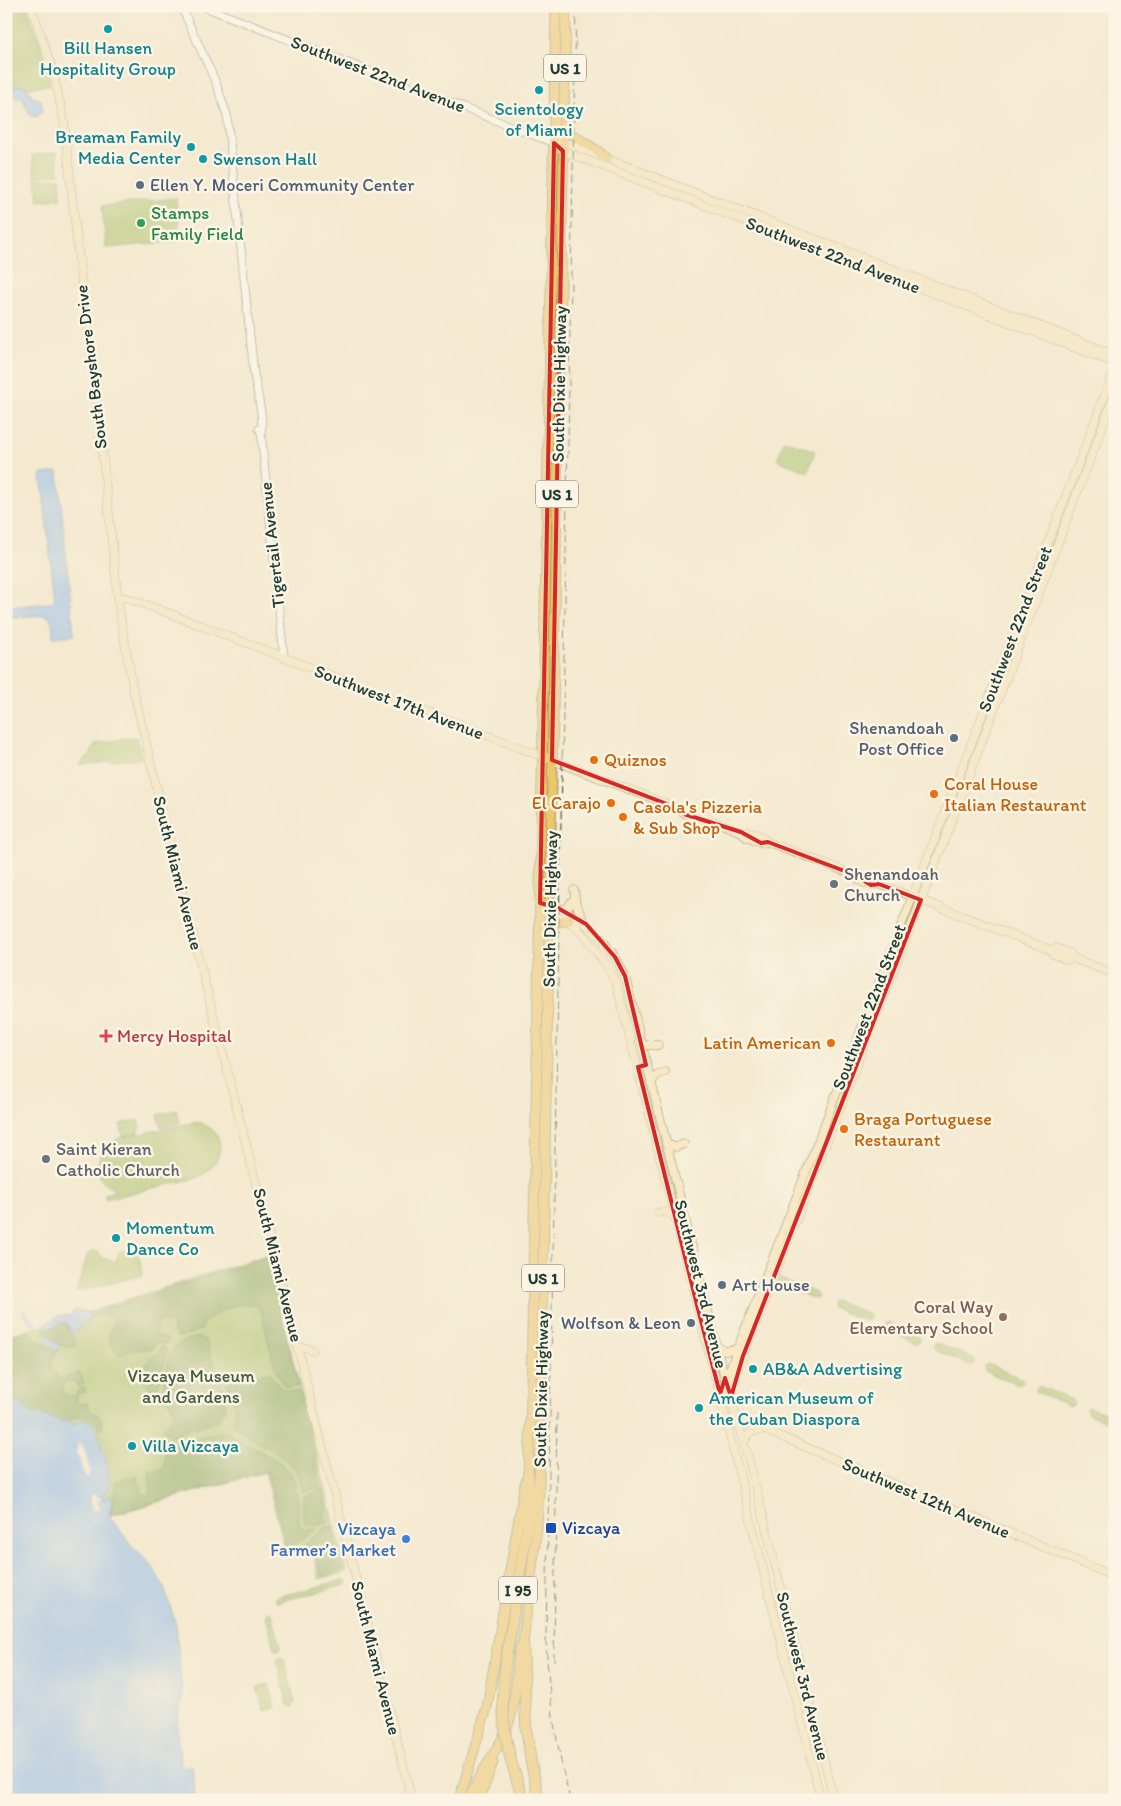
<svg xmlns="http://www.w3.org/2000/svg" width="1121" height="1806" font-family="Itim,sans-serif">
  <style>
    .green { fill: #a3c068; stroke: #617e4e }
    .forest { fill: #82a65c; stroke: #507248 }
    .water { fill: #89b9f4; stroke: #547b94 }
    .pier { fill: #f4ead0 }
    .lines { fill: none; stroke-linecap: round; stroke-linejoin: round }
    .stream { stroke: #89b9f4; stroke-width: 1 }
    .canal { stroke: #89b9f4; stroke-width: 5 }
    .tertiary-casing { stroke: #8a9482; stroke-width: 9 }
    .secondary-casing { stroke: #8a9482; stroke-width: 9 }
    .primary-casing { stroke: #8a9482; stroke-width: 11 }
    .trunk-casing { stroke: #8a9482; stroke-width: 11 }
    .motorway-casing { stroke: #8a9482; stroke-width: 12 }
    .tertiary { stroke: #fff; stroke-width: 7 }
    .secondary { stroke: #f8e8c3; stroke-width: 8 }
    .primary { stroke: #eec569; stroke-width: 9 }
    .trunk { stroke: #eec569; stroke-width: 9 }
    .motorway { stroke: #eec569; stroke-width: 10 }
    .rail { stroke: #1f3d34; stroke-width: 1; stroke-dasharray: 8 4; stroke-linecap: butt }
    .motorway-bridge-casing { stroke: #8a9482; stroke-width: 12; stroke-linecap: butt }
    .motorway-bridge { stroke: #eec569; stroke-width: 10 }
    .marked { fill: none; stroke: #d62828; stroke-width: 4; stroke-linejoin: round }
    .culture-dot { fill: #0f9aa8; stroke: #fcf5e5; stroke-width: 2 }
    .service-dot { fill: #5c6f8a; stroke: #fcf5e5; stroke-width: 2 }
    .leisure-dot { fill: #2e9e5b; stroke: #fcf5e5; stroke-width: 2 }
    .food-dot { fill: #e8710a; stroke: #fcf5e5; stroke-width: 2 }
    .worship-dot { fill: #6b7280; stroke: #fcf5e5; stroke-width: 2 }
    .health-dot { fill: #e0444e; stroke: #fcf5e5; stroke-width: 2 }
    .education-dot { fill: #8d6e63; stroke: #fcf5e5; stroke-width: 2 }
    .transit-dot { fill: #1a4fb4; stroke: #fcf5e5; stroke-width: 2 }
    .shop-dot { fill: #3f7fe0; stroke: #fcf5e5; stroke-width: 2 }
    .labels { text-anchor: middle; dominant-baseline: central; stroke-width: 5; stroke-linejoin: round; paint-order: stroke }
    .shield { fill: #fcf5e5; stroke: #617469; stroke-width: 1 }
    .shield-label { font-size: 16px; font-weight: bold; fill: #1f3d34 }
    .culture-label { font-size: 18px; fill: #0d838f; stroke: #fcf5e5; text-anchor: start }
    .street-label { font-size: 18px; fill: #1f3d34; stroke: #fcf5e5 }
    .service-label { font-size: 18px; fill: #4e5e75; stroke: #fcf5e5; text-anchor: start }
    .leisure-label { font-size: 18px; fill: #27864d; stroke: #fcf5e5; text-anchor: start }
    .food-label { font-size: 18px; fill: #c56008; stroke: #fcf5e5; text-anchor: start }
    .worship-label { font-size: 18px; fill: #5b616d; stroke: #fcf5e5; text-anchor: start }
    .health-label { font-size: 18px; fill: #be3a42; stroke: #fcf5e5; text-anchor: start }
    .education-label { font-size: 18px; fill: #785e54; stroke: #fcf5e5; text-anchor: end }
    .park-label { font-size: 18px; fill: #405e41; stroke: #fcf5e5 }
    .transit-label { font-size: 18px; fill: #164399; stroke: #fcf5e5; text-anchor: start }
    .shop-label { font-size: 18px; fill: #366cbe; stroke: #fcf5e5; text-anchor: end }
  </style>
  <rect width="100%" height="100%" fill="#fcf5e5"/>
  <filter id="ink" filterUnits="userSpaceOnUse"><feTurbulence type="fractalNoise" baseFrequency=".02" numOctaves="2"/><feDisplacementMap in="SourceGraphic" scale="10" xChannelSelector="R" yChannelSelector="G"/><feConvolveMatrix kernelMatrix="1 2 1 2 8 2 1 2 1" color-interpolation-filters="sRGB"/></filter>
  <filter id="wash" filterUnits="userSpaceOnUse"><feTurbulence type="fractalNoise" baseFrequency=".0096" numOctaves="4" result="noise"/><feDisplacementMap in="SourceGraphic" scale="20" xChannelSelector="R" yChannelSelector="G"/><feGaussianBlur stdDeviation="1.12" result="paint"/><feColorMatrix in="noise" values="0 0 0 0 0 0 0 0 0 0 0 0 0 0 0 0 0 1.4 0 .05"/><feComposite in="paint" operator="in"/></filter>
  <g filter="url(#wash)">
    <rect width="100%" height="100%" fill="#f4ead0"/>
    <!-- green -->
    <path class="green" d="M6 6H27L46 60 50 85 26 88 21 85 6 87Z
      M57 152 59 174 35 177 32 155Z
      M60 178 61 199 38 201 36 179Z
      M176 198 180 241 106 248 102 206Z
      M784 440 815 451 808 472 777 460Z
      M133 737 137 738 141 758 81 765 82 761 90 756 95 744Z
      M546 918 535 1478 533 1528 516 1657H511L533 1497 544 925Z
      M177 1110 180 1123 161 1127 158 1115Z
      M138 1120 140 1128 138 1129V1133L123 1136 120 1124Z
      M197 1122C230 1130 225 1165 197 1178L106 1199 104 1194 115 1191 102 1181C94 1160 100 1149 119 1138Z
      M94 1251 98 1252 103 1258 115 1262 120 1251 138 1252 143 1275 76 1292 88 1254Z
      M266 1255 347 1572 319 1579 313 1551 287 1557 265 1472 109 1516 112 1503 111 1495 103 1500 101 1497C112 1486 106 1466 104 1453L102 1452 94 1425C83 1416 81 1422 72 1425L70 1421H60L44 1416H38L15 1402 6 1400V1335L51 1324Z
      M779 1278 816 1293 818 1298 814 1299 779 1284 777 1282Z
      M835 1301 869 1314 870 1319 866 1321 832 1308 833 1303Z
      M887 1322 918 1335 920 1337V1341L915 1342 885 1329 883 1324Z
      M935 1343 973 1358 975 1363 970 1365 935 1350 932 1347Z
      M988 1364 1021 1378 1023 1383 1018 1385 985 1371 984 1366Z
      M1039 1386 1072 1400 1074 1404 1070 1406 1037 1392 1036 1388Z
      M1088 1407 1115 1417V1425L1088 1414 1086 1409Z
      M344 1580 347 1582 345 1585 277 1602 274 1600 276 1597Z
      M269 1611 272 1613 281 1647 278 1651 274 1649 266 1616Z
      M280 1657 284 1659 295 1702 292 1707 288 1705 277 1661Z
      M269 1684 275 1708 264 1711 257 1687Z"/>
    <!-- forest -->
    <path class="forest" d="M266 1257 299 1386 286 1387C274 1377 266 1330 262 1313L258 1306C239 1300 217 1311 203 1323L202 1329 182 1337H177L173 1331 172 1326 169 1323 161 1321 158 1323 156 1330 157 1336 166 1338 169 1341 165 1344 155 1342 153 1348 135 1350 118 1355C115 1349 109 1344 109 1337 108 1330 114 1326 113 1318 106 1314 97 1316 90 1318L87 1313 118 1305Z
      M64 1324 67 1325 68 1332 75 1339V1346C60 1351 52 1339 43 1329H51Z
      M31 1332C36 1339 49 1349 58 1349L59 1350 51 1360 52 1369 60 1379 78 1374 79 1371 84 1383 83 1385 78 1386 74 1381H66L62 1388 63 1393 68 1396H75L79 1389 85 1388 86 1392 78 1394 76 1397 77 1402 80 1404 87 1403 91 1412 100 1416 103 1428 101 1430C94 1416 85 1415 71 1418L70 1421H60L44 1416 33 1414 25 1407 15 1402 6 1400V1337Z
      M199 1337 206 1341 225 1398V1410L218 1420 170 1436 164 1428C166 1422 174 1420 174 1413 174 1406 167 1402 165 1397 162 1386 167 1356 174 1348 180 1341 191 1339 199 1337Z
      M161 1346 164 1347 167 1352 156 1394 144 1381C147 1370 143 1356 159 1355Z
      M270 1372C279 1388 280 1391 299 1392L321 1486 302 1492C301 1485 300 1475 296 1470 281 1448 250 1444 234 1424L235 1405 227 1383Z
      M220 1432H230C235 1439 244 1443 252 1447 298 1470 297 1475 299 1525L305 1530 317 1529 296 1544 287 1548 267 1471 110 1514C115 1502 113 1493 116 1481L128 1478 134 1480 136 1475 137 1476 143 1495H149L151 1490 149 1472 161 1470 165 1466V1451L170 1444Z
      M323 1488 328 1510 324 1515 328 1523 308 1526 304 1520V1497Z
      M332 1526 343 1569 322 1576 314 1550 294 1554 325 1528Z"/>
    <!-- water -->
    <path class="water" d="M21 85 28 89 33 97 41 100 43 112 36 117 30 115 22 98H17L14 96 6 97V87Z
      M58 472 74 635 53 637C52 629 54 618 45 615L6 618V607L50 603 55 599 41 474Z
      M6 749C10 762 12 776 6 789Z
      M75 1310 86 1311 90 1320C84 1322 79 1325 78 1331L72 1333 69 1331 68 1323 62 1322 50 1328 45 1324 60 1315 69 1316Z
      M6 1400 20 1403 33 1414 44 1416 60 1421H70L72 1425C76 1424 77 1420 82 1420 98 1419 100 1441 102 1452L104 1453 110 1484 106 1492 101 1495V1499H105L111 1494 112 1503 109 1516 131 1545 151 1564 164 1588 176 1625 183 1701C174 1713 178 1752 182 1766L184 1767 192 1765 195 1793 194 1797 186 1800H6Z"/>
    <!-- pier -->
    <path class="pier" d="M78 1443 83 1446 90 1470 88 1478 83 1472 77 1451Z
      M95 1494 97 1497H101V1499L97 1500 99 1509 93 1511 90 1496Z"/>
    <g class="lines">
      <!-- stream -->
      <path class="stream" d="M56 1347H62
        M64 1353 71 1351 73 1354
        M53 1358H54
        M60 1364 61 1355
        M61 1366 65 1369 70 1370
        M72 1369 78 1364 76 1360"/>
      <!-- canal -->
      <path class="canal" d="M24 1312 34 1323
        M47 1338 56 1347"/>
    </g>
  </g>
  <g filter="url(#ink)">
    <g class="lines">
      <!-- tertiary casing -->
      <g class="tertiary-casing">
        <path id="tertiary" d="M181 6 216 83 227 115 254 374C256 388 265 421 261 432
          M202 6 554 143
          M259 429 261 432 284 658"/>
      </g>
      <!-- secondary casing -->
      <g class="secondary-casing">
        <path id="secondary" d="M31 6 53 71 64 121 81 278 92 356 119 609 133 688 171 848 412 1800
          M558 142 569 144 1115 355
          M559 147 563 151 1115 363
          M118 597 127 598 147 605 680 809 686 808 707 815 711 820 741 832 746 837 761 843 768 842
          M680 809C687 817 700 822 711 820
          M741 832C751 830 761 835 768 842L855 875C864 874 872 877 879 884L1051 950 1056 948 1070 953 1072 958
          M855 875C861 883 869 886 879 884
          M574 890 576 904 582 917 583 922
          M546 905C580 911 612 945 625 976L725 1379
          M540 910C570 914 580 930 597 953 605 963 612 974 617 986L821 1800
          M561 910 568 907 572 901
          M1051 950 1053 954 1067 960 1072 958 1115 974
          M640 1042 646 1045H658
          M651 1083 656 1076 665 1072
          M666 1144 676 1147 684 1144
          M658 1213 666 1212 675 1216
          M298 1346 313 1350
          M717 1347 726 1351 736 1349
          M729 1393 751 1468 834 1800
          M720 1394 916 888 1115 368
          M731 1397 733 1381 743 1356 917 911 1115 394
          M734 1417 1115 1577
          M743 1442 751 1432 760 1430"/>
      </g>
      <!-- primary casing -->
      <g class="primary-casing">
        <path id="primary" d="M459 1800 487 1707 524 1488 528 1474
          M469 1800C477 1776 494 1757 504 1735 516 1709 516 1679 519 1651L521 1646
          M479 1800 493 1762"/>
      </g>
      <!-- trunk casing -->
      <g class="trunk-casing">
        <path id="trunk" d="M564 130 598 151 607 159
          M549 930 557 922 569 920
          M528 1474 530 1441 556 6
          M523 1643 537 1527 539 1485 566 6"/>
      </g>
      <!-- motorway casing -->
      <g class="motorway-casing">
        <path id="motorway" d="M523 1643 526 1727 531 1763 539 1800
          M506 1660 527 1529 530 1489 528 1474
          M511 1761 523 1800"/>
      </g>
      <!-- tertiary -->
      <use href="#tertiary" class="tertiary"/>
      <!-- secondary -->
      <use href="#secondary" class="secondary"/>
      <!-- primary -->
      <use href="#primary" class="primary"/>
      <!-- trunk -->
      <use href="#trunk" class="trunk"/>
      <!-- motorway -->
      <use href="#motorway" class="motorway"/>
      <!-- rail -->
      <path class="rail" d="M554 1661 557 1409
        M570 1800C556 1744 548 1695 546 1637L576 6"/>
      <!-- motorway-bridge casing -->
      <g class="motorway-bridge-casing">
        <path id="motorway-bridge" d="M506 1660C501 1697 502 1725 511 1761"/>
      </g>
      <!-- motorway-bridge -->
      <use href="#motorway-bridge" class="motorway-bridge"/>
    </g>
  </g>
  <!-- marked area -->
  <path d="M0 0H1121V1806H0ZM554 143 563 151 552 760 680 809 684 814 741 832 761 843 768 842 855 875 871 885 879 884 921 900 743 1356 731 1397 725 1378 720 1394 697 1305 638 1067 646 1065 625 976 615 957 586 924 556 907 540 903Z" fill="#f4ead0" fill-opacity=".55" fill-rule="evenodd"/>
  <path class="marked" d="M554 143 563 151 552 760 680 809 684 814 741 832 761 843 768 842 855 875 871 885 879 884 921 900 743 1356 731 1397 725 1378 720 1394 697 1305 638 1067 646 1065 625 976 615 957 586 924 556 907 540 903Z"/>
  <!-- markers -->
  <g class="culture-dot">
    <circle cx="108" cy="29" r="5"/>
    <circle cx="539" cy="90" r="5"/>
    <circle cx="191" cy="147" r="5"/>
    <circle cx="203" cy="159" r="5"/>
    <circle cx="116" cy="1238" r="5"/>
    <circle cx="753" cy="1369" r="5"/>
    <circle cx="699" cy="1408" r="5"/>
    <circle cx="132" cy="1446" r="5"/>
  </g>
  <g class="service-dot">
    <circle cx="140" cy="185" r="5"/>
    <circle cx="954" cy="738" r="5"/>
    <circle cx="722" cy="1285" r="5"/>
    <circle cx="691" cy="1323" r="5"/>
  </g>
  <circle class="leisure-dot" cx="141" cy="223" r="5"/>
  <g class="food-dot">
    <circle cx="594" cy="760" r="5"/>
    <circle cx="934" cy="794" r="5"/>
    <circle cx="611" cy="803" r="5"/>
    <circle cx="623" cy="817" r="5"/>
    <circle cx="831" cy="1043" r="5"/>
    <circle cx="844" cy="1129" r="5"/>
  </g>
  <g class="worship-dot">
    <circle cx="834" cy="884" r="5"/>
    <circle cx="46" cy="1159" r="5"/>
  </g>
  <path class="health-dot" d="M103.5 1028.5h5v5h5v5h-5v5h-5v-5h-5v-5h5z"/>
  <circle class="education-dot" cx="1003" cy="1317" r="5"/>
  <rect class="transit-dot" x="545" y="1522" width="12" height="12" rx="2.5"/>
  <circle class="shop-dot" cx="406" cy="1539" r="5"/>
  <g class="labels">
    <!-- shield labels -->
    <g class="shield">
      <rect x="544" y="54.5" width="42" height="27" rx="4"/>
      <rect x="536" y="480.5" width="42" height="27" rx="4"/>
      <rect x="522" y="1264.5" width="42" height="27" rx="4"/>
      <rect x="499" y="1576.5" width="38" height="27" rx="4"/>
    </g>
    <g class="shield-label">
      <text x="565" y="68">US 1</text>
      <text x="557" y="494">US 1</text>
      <text x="543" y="1278">US 1</text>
      <text x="518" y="1590">I 95</text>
    </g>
    <!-- culture labels -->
    <g class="culture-label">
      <text x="108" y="48" text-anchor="middle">Bill Hansen<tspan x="108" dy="21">Hospitality Group</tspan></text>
      <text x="539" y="109" text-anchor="middle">Scientology<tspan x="539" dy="21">of Miami</tspan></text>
      <text x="181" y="137" text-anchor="end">Breaman Family<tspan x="181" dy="21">Media Center</tspan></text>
      <text x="213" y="159">Swenson Hall</text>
      <text x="126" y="1228">Momentum<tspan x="126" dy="21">Dance Co</tspan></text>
      <text x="763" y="1369">AB&amp;A Advertising</text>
      <text x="709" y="1398">American Museum of<tspan x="709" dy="21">the Cuban Diaspora</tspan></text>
      <text x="142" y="1446">Villa Vizcaya</text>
    </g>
    <!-- street labels -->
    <g class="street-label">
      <text transform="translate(378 74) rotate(21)">Southwest 22nd Avenue</text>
      <text transform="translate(833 255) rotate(21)">Southwest 22nd Avenue</text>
      <text transform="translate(91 367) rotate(-97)">South Bayshore Drive</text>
      <text transform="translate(559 384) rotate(-89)">South Dixie Highway</text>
      <text transform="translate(272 545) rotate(-96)">Tigertail Avenue</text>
      <text transform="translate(1015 629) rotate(-69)">Southwest 22nd Street</text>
      <text transform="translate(399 702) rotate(21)">Southwest 17th Avenue</text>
      <text transform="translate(178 873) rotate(76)">South Miami Avenue</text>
      <text transform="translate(550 909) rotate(-89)">South Dixie Highway</text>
      <text transform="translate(869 1007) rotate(-69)">Southwest 22nd Street</text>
      <text transform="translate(278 1265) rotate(76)">South Miami Avenue</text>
      <text transform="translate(701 1284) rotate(76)">Southwest 3rd Avenue</text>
      <text transform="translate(541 1389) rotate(-89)">South Dixie Highway</text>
      <text transform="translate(926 1498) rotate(23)">Southwest 12th Avenue</text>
      <text transform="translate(376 1658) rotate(76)">South Miami Avenue</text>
      <text transform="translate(803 1676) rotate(76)">Southwest 3rd Avenue</text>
    </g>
    <!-- service labels -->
    <g class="service-label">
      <text x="150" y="185">Ellen Y. Moceri Community Center</text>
      <text x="944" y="728" text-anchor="end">Shenandoah<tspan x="944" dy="21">Post Office</tspan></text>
      <text x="732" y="1285">Art House</text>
      <text x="681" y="1323" text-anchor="end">Wolfson &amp; Leon</text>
    </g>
    <!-- leisure labels -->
    <g class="leisure-label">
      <text x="151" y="213">Stamps<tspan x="151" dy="21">Family Field</tspan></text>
    </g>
    <!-- food labels -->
    <g class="food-label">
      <text x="604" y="760">Quiznos</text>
      <text x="944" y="784">Coral House<tspan x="944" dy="21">Italian Restaurant</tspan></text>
      <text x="601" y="803" text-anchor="end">El Carajo</text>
      <text x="633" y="807">Casola's Pizzeria<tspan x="633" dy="21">&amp; Sub Shop</tspan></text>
      <text x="821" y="1043" text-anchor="end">Latin American</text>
      <text x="854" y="1119">Braga Portuguese<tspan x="854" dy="21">Restaurant</tspan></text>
    </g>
    <!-- worship labels -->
    <g class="worship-label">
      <text x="844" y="874">Shenandoah<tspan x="844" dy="21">Church</tspan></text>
      <text x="56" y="1149">Saint Kieran<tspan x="56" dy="21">Catholic Church</tspan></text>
    </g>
    <!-- health labels -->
    <g class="health-label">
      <text x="117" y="1036">Mercy Hospital</text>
    </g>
    <!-- education labels -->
    <g class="education-label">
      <text x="993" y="1307">Coral Way<tspan x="993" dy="21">Elementary School</tspan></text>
    </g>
    <!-- park labels -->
    <g class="park-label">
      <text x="191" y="1376">Vizcaya Museum<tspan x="191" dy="21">and Gardens</tspan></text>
    </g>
    <!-- transit labels -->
    <g class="transit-label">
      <text x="562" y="1528">Vizcaya</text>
    </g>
    <!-- shop labels -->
    <g class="shop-label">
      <text x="396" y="1529">Vizcaya<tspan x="396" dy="21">Farmer’s Market</tspan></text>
    </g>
  </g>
  <!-- margin -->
  <rect width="1121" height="1806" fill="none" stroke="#fcf5e5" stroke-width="25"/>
</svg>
